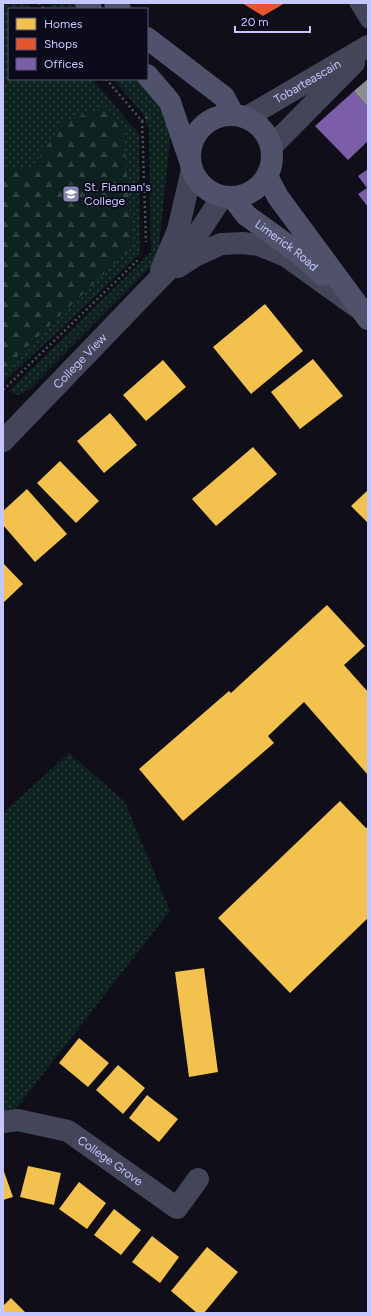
<svg xmlns="http://www.w3.org/2000/svg" width="371" height="1316" font-family="Figtree,sans-serif">
  <style>
    .grass { fill: url(#grass-dots) }
    .forest { fill: url(#forest-firs) }
    .homes { fill: #f2c14e }
    .shops { fill: #e4572e }
    .offices { fill: #7b5ea7 }
    .industry { fill: #8d8d92 }
    .lines { fill: none; stroke-linecap: round; stroke-linejoin: round }
    .path { stroke: #44545d; stroke-width: 2.5; stroke-dasharray: 2 3; stroke-linecap: butt }
    .service { stroke: #434559; stroke-width: 15 }
    .minor { stroke: #434559; stroke-width: 22 }
    .tertiary { stroke: #434559; stroke-width: 22 }
    .secondary { stroke: #50526c; stroke-width: 22 }
    .labels { text-anchor: middle; dominant-baseline: central; stroke-width: 4; stroke-linejoin: round; paint-order: stroke }
    .street-label { font-size: 12px; fill: #c6c7fe; stroke: #0c0b1b }
    .poi-label { font-size: 12px; fill: #c6c7fe; stroke: #0c0b1b; text-anchor: start }
  </style>
  <defs>
    <pattern id="grass-dots" width="8" height="8" patternUnits="userSpaceOnUse"><rect width="8" height="8" fill="#0e2220"/><path d="M2 2h.1M6 6h.1" fill="none" stroke="#304141" stroke-width="1.8" stroke-linecap="round"/></pattern>
    <pattern id="forest-firs" width="22" height="20" patternUnits="userSpaceOnUse"><rect width="22" height="20" fill="#0e2220"/><path d="M5 1l3.5 6h-7zM16 11l3.5 6h-7z" fill="#304141"/></pattern>
  </defs>
  <rect width="100%" height="100%" fill="#100e18"/>
  <!-- grass -->
  <path class="grass" d="M3 3H27L32 9H9V79H92L139 134 140 254 3 383Z
    M47 3H74L79 9H52Z
    M113 79H139L154 96 169 120 170 140 158 257 142 276 30 389 18 395 9 391 151 252 149 129 143 114Z
    M69 753 125 802 170 911 15 1110H3V813Z"/>
  <!-- forest -->
  <path class="forest" d="M106 107 123 130 133 246 3 370V169L31 168 64 122Z"/>
  <!-- homes -->
  <path class="homes" d="M265 304 303 351 251 394 213 347Z
    M313 359 343 396 300 429 271 392Z
    M163 360 186 387 146 421 123 395Z
    M110 413 137 445 104 473 77 441Z
    M253 447 277 474 216 526 192 499Z
    M60 461 99 501 76 523 37 483Z
    M27 489 67 534 35 562 3 525V511Z
    M368 490V523L351 506Z
    M3 563 23 584 3 603Z
    M327 605 365 646 344 665 368 692V775L304 702 268 736 274 743 183 821 139 769 229 691 231 693Z
    M340 801 366 828 368 827V918L290 993 218 918Z
    M204 968 218 1072 189 1077 175 972Z
    M79 1038 109 1063 88 1087 59 1063Z
    M118 1065 145 1088 123 1114 96 1090Z
    M147 1095 178 1119 159 1142 129 1118Z
    M28 1166 61 1173 54 1205 20 1197Z
    M3 1169 13 1197 3 1200Z
    M79 1182 106 1203 87 1229 59 1209Z
    M114 1209 141 1230 121 1255 94 1235Z
    M152 1236 179 1257 160 1283 132 1262Z
    M207 1247 238 1272 204 1313H197L171 1291Z
    M11 1298 26 1313H3V1306Z"/>
  <!-- shops -->
  <path class="shops" d="M242 3H285L263 16Z"/>
  <!-- offices -->
  <path class="offices" d="M354 91 368 107V141L348 160 315 126Z
    M368 169V207L358 194 367 188 358 176Z"/>
  <!-- industry -->
  <path class="industry" d="M368 79V107L354 91Z"/>
  <g class="lines">
    <!-- path -->
    <path class="path" d="M39 3 44 9
      M106 79 142 121 150 115
      M142 121 146 242
      M3 390 138 260"/>
    <!-- service -->
    <path class="service" d="M357 3 368 21"/>
    <!-- minor -->
    <g class="minor">
      <path id="s1" d="M247 117 368 46"/>
      <path d="M272 146 354 63"/>
      <path id="s2" d="M3 1122 18 1120 68 1131 177 1208 198 1179"/>
    </g>
    <!-- tertiary -->
    <g class="tertiary">
      <path d="M178 267 195 256 221 244 243 243 259 245 286 256 357 307"/>
      <path d="M161 270 178 230 192 170"/>
      <path id="s3" d="M3 441 157 281 185 253 222 197"/>
    </g>
    <!-- secondary -->
    <g class="secondary">
      <path d="M86 3 91 9"/>
      <path d="M115 3 120 9"/>
      <path d="M147 38 224 97 233 114"/>
      <path d="M147 75 170 102 189 158"/>
      <circle cx="231" cy="156" r="41"/>
      <path d="M267 176 278 197 368 319"/>
      <path id="s4" d="M233 198 246 215 301 255 323 275"/>
    </g>
  </g>
  <!-- icons -->
  <defs>
    <g id="school-square" transform="scale(0.9)"><rect x="-9" y="-9" width="18" height="18" rx="4" fill="#8686ae" stroke="#0c0b1b"/><path d="M0-5L7-2L0 1L-7-2ZM-4 1L0 2.5L4 1V4Q0 6-4 4Z" fill="#fff"/></g>
  </defs>
  <g fill-rule="evenodd">
    <use href="#school-square" x="71" y="194"/>
  </g>
  <g class="labels">
    <!-- street labels -->
    <g class="street-label">
      <text stroke="none"><textPath href="#s1" startOffset="70">Tobarteascain</textPath></text>
      <text stroke="none"><textPath href="#s4" startOffset="72">Limerick Road</textPath></text>
      <text stroke="none"><textPath href="#s3" startOffset="111">College View</textPath></text>
      <text stroke="none"><textPath href="#s2" startOffset="118">College Grove</textPath></text>
    </g>
    <!-- poi labels -->
    <g class="poi-label">
      <text x="84" y="187">St. Flannan's<tspan x="84" dy="14">College</tspan></text>
    </g>
  </g>
  <!-- border -->
  <rect width="371" height="1316" fill="none" stroke="#c6c7fe" stroke-width="8"/>
  <!-- legend -->
  <rect x="8" y="8" width="140" height="72" fill="#0c0b1b" stroke="#565676"/>
  <rect x="16" y="18" width="20" height="12" fill="#f2c14e" stroke="#565676"/>
  <text x="44" y="28" font-size="12" fill="#c6c7fe">Homes</text>
  <rect x="16" y="38" width="20" height="12" fill="#e4572e" stroke="#565676"/>
  <text x="44" y="48" font-size="12" fill="#c6c7fe">Shops</text>
  <rect x="16" y="58" width="20" height="12" fill="#7b5ea7" stroke="#565676"/>
  <text x="44" y="68" font-size="12" fill="#c6c7fe">Offices</text>
  <!-- scale -->
  <path d="M235 26v6h75v-6" fill="none" stroke="#c6c7fe" stroke-width="2"/>
  <text x="241" y="26" font-size="12" fill="#c6c7fe" stroke="#0c0b1b" stroke-width="3" paint-order="stroke">20 m</text>
</svg>
